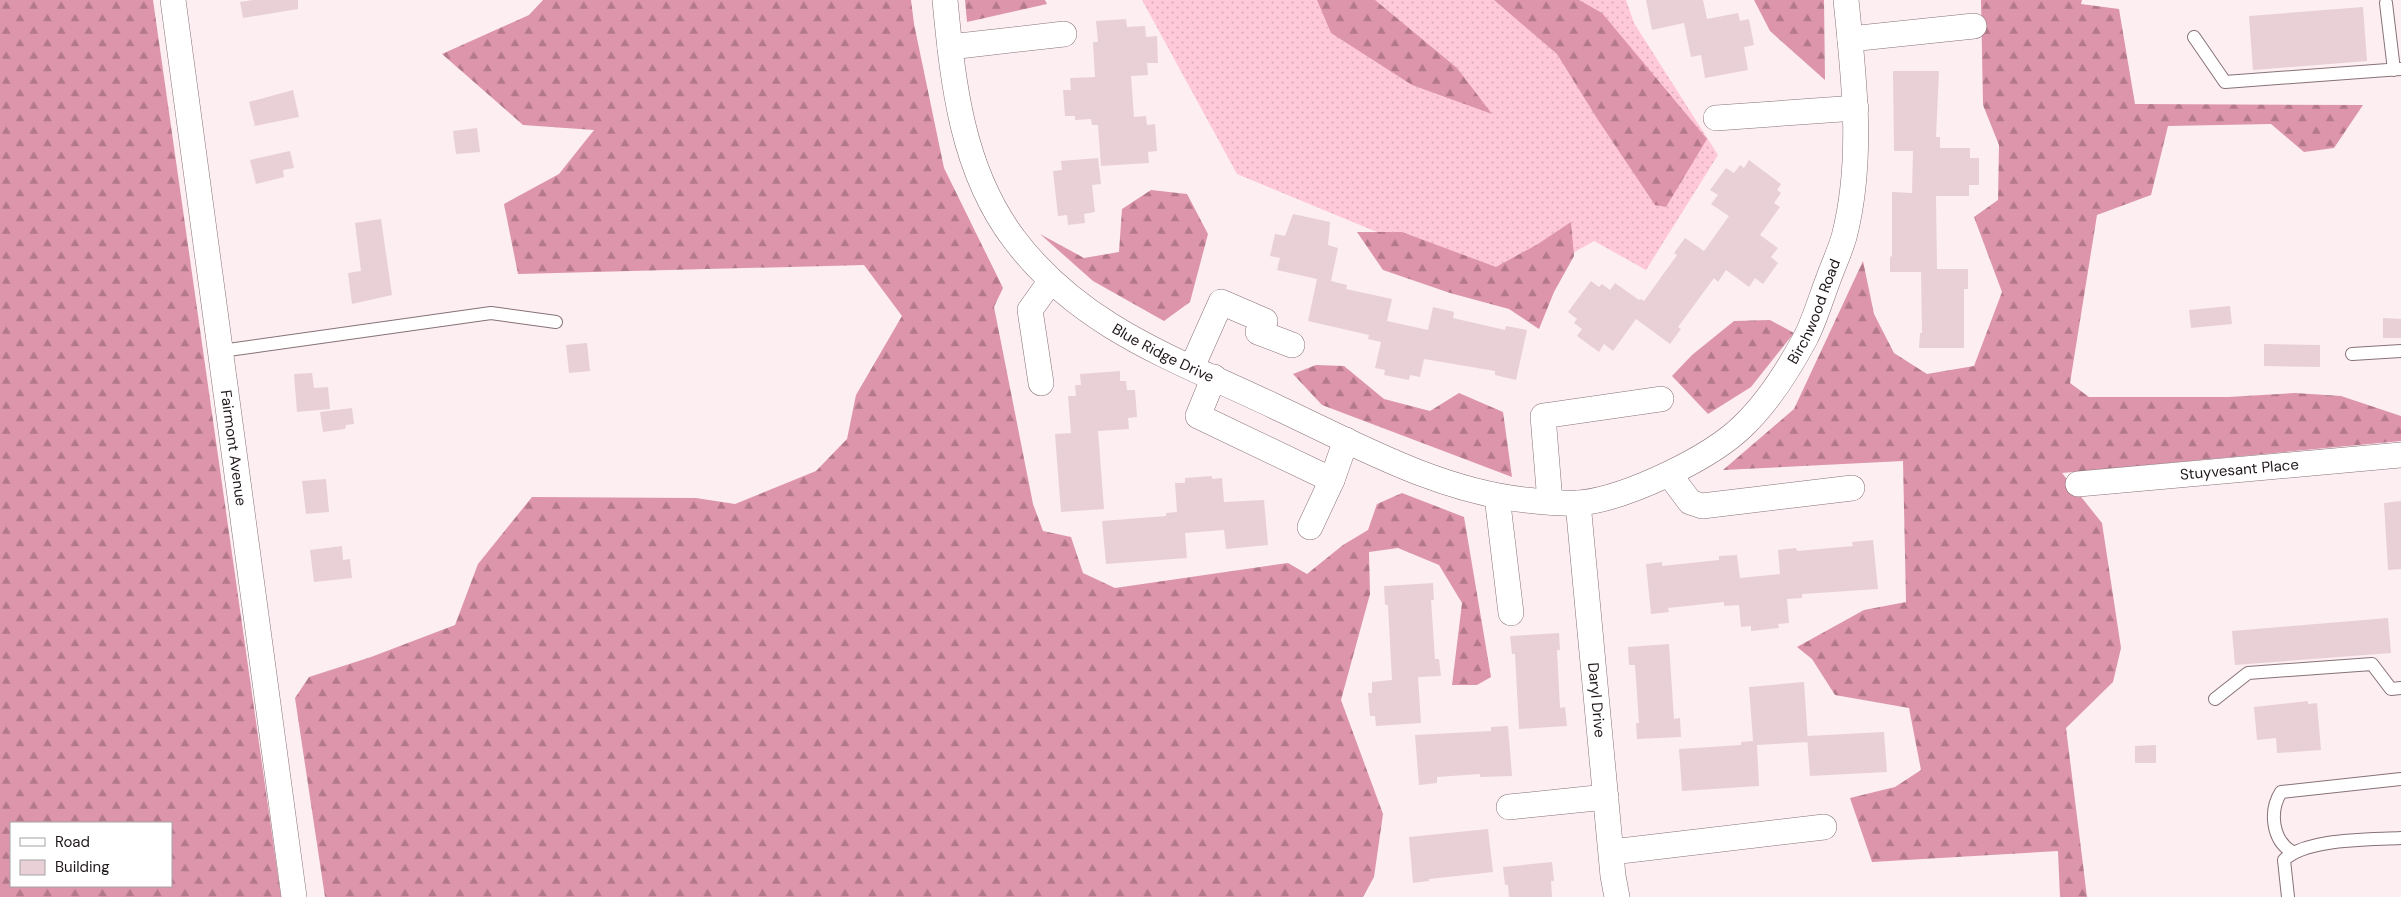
<svg xmlns="http://www.w3.org/2000/svg" width="2401" height="897" font-family="'DM Sans',sans-serif">
	<defs>
		<pattern id="grass-dots" width="8" height="8" patternUnits="userSpaceOnUse" patternTransform="scale(1.25)"><rect width="8" height="8" fill="#ffc9d9"/><path d="M2 2h.1M6 6h.1" fill="none" stroke="#daacba" stroke-width="1.8" stroke-linecap="round"/></pattern>
		<pattern id="forest-firs" width="22" height="20" patternUnits="userSpaceOnUse" patternTransform="scale(1.25)"><rect width="22" height="20" fill="#dd95ac"/><path d="M5 1l3.5 6h-7zM16 11l3.5 6h-7z" fill="#b3798b"/></pattern>
	</defs>
	<rect width="100%" height="100%" fill="#fdeef2"/>
	<path fill="url(#grass-dots)" d="M 1142,0 L 1626,0 L 1634,23 L 1718,155 L 1646,270 L 1594,241 L 1512,288 L 1237,174 Z"/>
	<path fill="url(#forest-firs)" fill-rule="evenodd" d="M 0,0 L 153,0 L 281,897 L 0,897 ZM 11,823 L 171,823 L 171,886 L 11,886 Z
		M 543,0 L 911,0 L 914,24 L 944,168 L 1003,288 L 994,307 L 1033,504 L 1043,531 L 1071,537 L 1083,573 L 1115,588 L 1288,563 L 1307,574 L 1343,545 L 1368,530 L 1377,504 L 1402,493 L 1464,517 L 1491,677 L 1477,685 L 1452,685 L 1462,603 L 1439,565 L 1398,548 L 1369,552 L 1370,594 L 1341,700 L 1383,814 L 1374,877 L 1363,897 L 325,897 L 295,698 L 309,677 L 371,657 L 455,625 L 478,564 L 532,497 L 696,498 L 735,504 L 816,471 L 847,439 L 856,395 L 902,316 L 864,265 L 518,274 L 504,204 L 559,174 L 594,130 L 523,125 L 442,54 L 529,15 Z
		M 965,0 L 1045,0 L 1047,4 L 967,22 Z
		M 1317,0 L 1375,0 L 1457,68 L 1492,114 L 1412,85 L 1331,33 Z
		M 1494,0 L 1579,0 L 1602,13 L 1707,139 L 1666,207 L 1655,205 L 1598,120 L 1557,54 Z
		M 1754,0 L 1824,0 L 1825,80 L 1770,31 Z
		M 1981,0 L 2082,0 L 2081,4 L 2119,9 L 2135,104 L 2363,105 L 2334,148 L 2304,152 L 2271,124 L 2168,126 L 2151,195 L 2097,215 L 2070,383 L 2089,397 L 2228,397 L 2295,393 L 2341,396 L 2401,416 L 2401,441 L 2062,473 L 2102,523 L 2121,648 L 2113,682 L 2066,728 L 2087,897 L 2060,897 L 2058,851 L 1872,862 L 1850,798 L 1895,787 L 1921,770 L 1909,708 L 1835,695 L 1812,659 L 1797,647 L 1864,610 L 1906,602 L 1903,461 L 1723,470 L 1794,409 L 1863,261 L 1874,314 L 1894,353 L 1927,374 L 1974,366 L 2002,292 L 1974,217 L 1998,200 L 1999,145 L 1983,105 Z
		M 1151,190 L 1187,194 L 1208,234 L 1190,302 L 1164,321 L 1093,281 L 1040,234 L 1084,258 L 1119,252 L 1122,209 Z
		M 1571,222 L 1574,256 L 1554,292 L 1539,329 L 1509,309 L 1450,293 L 1383,270 L 1357,232 L 1402,232 L 1496,267 L 1538,244 Z
		M 1770,320 L 1794,333 L 1751,387 L 1708,414 L 1672,376 L 1692,355 L 1734,321 Z
		M 1316,365 L 1344,366 L 1384,399 L 1430,411 L 1459,393 L 1503,412 L 1512,477 L 1322,405 L 1293,374 Z"/>
	<path fill="#e8d0d6" d="M 253,0 L 298,0 L 298,9 L 243,18 L 240,2 Z
		M 1646,0 L 1703,0 L 1707,19 L 1738,13 L 1740,21 L 1749,19 L 1754,45 L 1744,47 L 1748,70 L 1705,78 L 1701,55 L 1691,57 L 1684,23 L 1652,30 Z
		M 2363,7 L 2367,61 L 2253,70 L 2249,16 Z
		M 1126,19 L 1127,27 L 1145,26 L 1146,37 L 1157,36 L 1158,63 L 1147,63 L 1148,75 L 1131,76 L 1134,117 L 1146,116 L 1147,125 L 1155,124 L 1157,151 L 1148,152 L 1149,163 L 1101,166 L 1098,125 L 1092,125 L 1091,119 L 1075,120 L 1075,116 L 1065,116 L 1063,90 L 1071,90 L 1070,78 L 1095,77 L 1093,42 L 1098,42 L 1096,21 Z
		M 1893,71 L 1939,71 L 1936,137 L 1940,137 L 1940,148 L 1970,148 L 1970,158 L 1979,158 L 1979,185 L 1969,185 L 1969,196 L 1936,196 L 1937,269 L 1968,269 L 1968,289 L 1964,289 L 1964,348 L 1919,348 L 1920,333 L 1922,333 L 1921,272 L 1890,272 L 1890,257 L 1892,256 L 1892,192 L 1912,193 L 1913,151 L 1894,151 Z
		M 293,90 L 299,117 L 255,126 L 249,102 Z
		M 477,128 L 480,152 L 456,154 L 453,131 Z
		M 290,151 L 294,168 L 283,170 L 284,177 L 256,184 L 250,160 Z
		M 1098,158 L 1101,184 L 1092,185 L 1095,212 L 1084,214 L 1085,223 L 1068,225 L 1067,215 L 1058,216 L 1053,171 L 1062,170 L 1061,161 Z
		M 1749,160 L 1781,184 L 1777,190 L 1781,193 L 1774,203 L 1780,207 L 1760,235 L 1778,248 L 1771,257 L 1778,263 L 1763,284 L 1755,278 L 1749,287 L 1726,270 L 1718,282 L 1714,278 L 1678,327 L 1681,329 L 1670,344 L 1636,319 L 1613,351 L 1604,344 L 1599,352 L 1577,336 L 1582,329 L 1574,323 L 1577,319 L 1568,312 L 1591,281 L 1599,287 L 1602,284 L 1610,290 L 1615,283 L 1639,300 L 1641,299 L 1644,301 L 1677,255 L 1674,253 L 1685,238 L 1704,251 L 1729,216 L 1711,204 L 1718,195 L 1710,190 L 1726,168 L 1734,173 L 1740,165 L 1744,168 Z
		M 1293,214 L 1330,222 L 1328,245 L 1338,248 L 1331,281 L 1347,285 L 1346,289 L 1392,299 L 1387,321 L 1428,330 L 1433,307 L 1454,312 L 1453,318 L 1505,330 L 1506,326 L 1527,330 L 1516,380 L 1495,375 L 1495,371 L 1424,359 L 1420,377 L 1410,375 L 1409,380 L 1384,375 L 1385,370 L 1375,368 L 1381,342 L 1368,339 L 1369,335 L 1308,321 L 1317,279 L 1277,270 L 1280,258 L 1270,256 L 1275,234 L 1285,236 Z
		M 381,219 L 392,295 L 352,304 L 348,273 L 361,271 L 355,223 Z
		M 2230,306 L 2232,324 L 2191,328 L 2189,310 Z
		M 2383,318 L 2401,319 L 2401,338 L 2383,338 Z
		M 587,343 L 590,371 L 569,373 L 566,345 Z
		M 2264,344 L 2320,345 L 2320,367 L 2264,366 Z
		M 1120,371 L 1120,381 L 1126,381 L 1127,390 L 1135,390 L 1137,417 L 1128,418 L 1129,429 L 1098,431 L 1104,509 L 1061,512 L 1055,434 L 1071,433 L 1068,396 L 1076,396 L 1075,385 L 1081,385 L 1080,374 Z
		M 312,373 L 314,388 L 328,387 L 330,409 L 297,412 L 294,374 Z
		M 352,408 L 354,424 L 346,425 L 345,429 L 323,432 L 320,412 Z
		M 1212,476 L 1212,479 L 1222,478 L 1224,502 L 1264,500 L 1268,545 L 1226,549 L 1224,530 L 1185,533 L 1187,558 L 1106,564 L 1102,521 L 1166,516 L 1166,513 L 1177,512 L 1175,483 L 1185,483 L 1185,478 Z
		M 326,479 L 329,512 L 306,514 L 302,481 Z
		M 2401,501 L 2401,569 L 2388,570 L 2384,503 Z
		M 1873,540 L 1878,589 L 1802,594 L 1802,598 L 1787,599 L 1789,623 L 1778,624 L 1779,628 L 1751,631 L 1751,626 L 1741,627 L 1739,605 L 1724,606 L 1724,602 L 1668,608 L 1669,612 L 1651,614 L 1646,564 L 1662,562 L 1662,566 L 1719,560 L 1719,556 L 1737,555 L 1740,578 L 1780,574 L 1778,550 L 1796,548 L 1797,551 L 1853,546 L 1852,542 Z
		M 342,546 L 343,560 L 350,559 L 352,578 L 314,582 L 310,550 Z
		M 1433,583 L 1434,600 L 1431,600 L 1435,659 L 1439,659 L 1441,676 L 1418,677 L 1421,723 L 1376,726 L 1375,716 L 1370,716 L 1368,693 L 1372,693 L 1372,682 L 1392,680 L 1388,605 L 1385,605 L 1384,586 Z
		M 2388,618 L 2391,653 L 2235,665 L 2232,631 Z
		M 1559,633 L 1560,650 L 1557,650 L 1560,708 L 1565,707 L 1567,726 L 1519,729 L 1515,654 L 1512,654 L 1510,636 Z
		M 1669,644 L 1674,719 L 1680,718 L 1681,737 L 1637,739 L 1636,723 L 1639,723 L 1635,665 L 1629,665 L 1628,647 Z
		M 1804,682 L 1808,742 L 1757,745 L 1759,786 L 1682,791 L 1679,749 L 1741,745 L 1741,742 L 1753,741 L 1749,687 Z
		M 2308,701 L 2308,704 L 2317,703 L 2321,750 L 2277,753 L 2276,738 L 2257,740 L 2254,707 Z
		M 1508,726 L 1512,776 L 1480,777 L 1480,774 L 1437,777 L 1437,783 L 1419,785 L 1415,735 L 1491,731 L 1491,727 Z
		M 1884,732 L 1887,772 L 1810,776 L 1807,736 Z
		M 2156,745 L 2156,763 L 2135,763 L 2135,746 Z
		M 1488,829 L 1493,872 L 1429,879 L 1429,881 L 1413,883 L 1409,837 Z
		M 1552,862 L 1554,881 L 1551,881 L 1552,897 L 1509,897 L 1508,885 L 1505,885 L 1503,867 Z"/>
	<g fill="none" stroke-linecap="round" stroke-linejoin="round">
		<g stroke="#877177" stroke-width="14">
			<path id="service" d="M 2386,3 L 2394,70
				M 2194,37 L 2225,82 L 2401,69
				M 221,351 L 491,313 L 556,322
				M 2352,354 L 2401,351
				M 2215,699 L 2248,673 L 2372,664 L 2391,689 L 2401,688
				M 2292,852 C 2272,840 2269,811 2281,792 L 2401,779
				M 2288,897 L 2284,860 C 2306,838 2370,840 2401,838"/>
		</g>
		<g stroke="#877177" stroke-width="26">
			<g id="minor">
				<path id="s1" d="M 173,0 L 294,897"/>
				<path id="s2" d="M 945,0 C 953,84 962,170 1014,239 C 1082,329 1178,360 1276,407 C 1355,444 1438,491 1526,500 C 1544,502 1563,504 1580,503 C 1627,498 1711,458 1744,425 C 1769,401 1790,367 1806,337 C 1815,319 1821,298 1828,280 C 1833,266 1840,251 1844,237 C 1864,160 1854,78 1846,0"/>
				<path d="M 1850,39 L 1974,26"/>
				<path d="M 950,47 L 1064,34"/>
				<path d="M 1716,118 L 1856,108"/>
				<path d="M 1192,367 L 1221,302 L 1265,321 L 1258,332 L 1292,345"/>
				<path d="M 1214,377 L 1198,416 L 1332,480"/>
				<path d="M 1041,383 L 1030,310 L 1050,282"/>
				<path d="M 1669,474 L 1690,502 L 1702,506 L 1852,488"/>
				<path id="s3" d="M 2078,484 L 2401,455"/>
				<path d="M 1497,496 L 1511,613"/>
				<path d="M 1550,502 L 1543,416 L 1661,399"/>
				<path id="s4" d="M 1578,503 L 1613,876 L 1617,897"/>
				<path d="M 1310,527 L 1332,480 L 1346,440"/>
				<path d="M 1509,807 L 1606,797"/>
				<path d="M 1612,852 L 1824,827"/>
			</g>
		</g>
		<use href="#service" stroke="#fff" stroke-width="12"/>
		<use href="#minor" stroke="#fff" stroke-width="25"/>
	</g>
	<g text-anchor="middle" stroke-width="4" stroke-linejoin="round" paint-order="stroke">
		<g font-size="15" fill="#20181a" stroke="#fff">
			<text dy="5" stroke="none"><textPath href="#s2" startOffset="1208">Birchwood Road</textPath></text>
			<text dy="5" stroke="none"><textPath href="#s2" startOffset="442">Blue Ridge Drive</textPath></text>
			<text dy="5" stroke="none"><textPath href="#s1" startOffset="452">Fairmont Avenue</textPath></text>
			<text dy="5" stroke="none"><textPath href="#s3" startOffset="162">Stuyvesant Place</textPath></text>
			<text dy="5" stroke="none"><textPath href="#s4" startOffset="198">Daryl Drive</textPath></text>
		</g>
	</g>
	<rect x="10" y="822" width="162" height="65" fill="#ffffff" stroke="#a6a3a3"/>
	<rect x="20" y="838" width="25" height="8" fill="#ffffff" stroke="#a6a3a3"/>
	<text x="55" y="847" font-size="15" fill="#20181a">Road</text>
	<rect x="20" y="860" width="25" height="15" fill="#e8d0d6" stroke="#a6a3a3"/>
	<text x="55" y="872" font-size="15" fill="#20181a">Building</text>
</svg>
